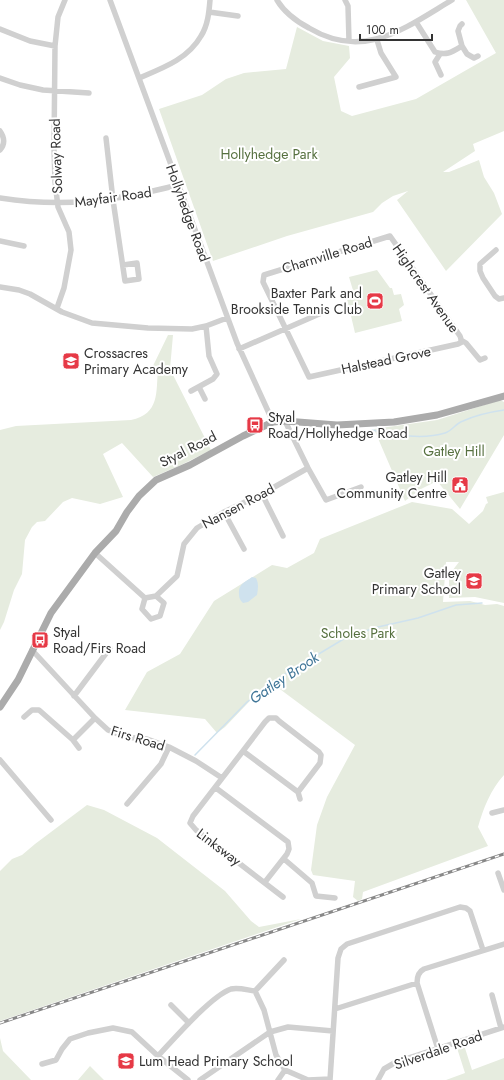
<svg xmlns="http://www.w3.org/2000/svg" width="504" height="1080" font-family="Jost,sans-serif">
	<rect width="100%" height="100%" fill="#fff"/>
	<path fill="#e6ecdf" d="M 466,0 L 504,0 L 504,131 L 473,144 L 475,151 L 443,172 L 449,172 L 479,160 L 484,177 L 494,193 L 502,214 L 446,271 L 397,200 L 408,191 L 393,196 L 382,203 L 373,212 L 287,236 L 213,261 L 159,109 L 202,95 L 226,79 L 244,73 L 286,69 L 297,27 L 323,41 L 349,46 L 350,58 L 334,77 L 341,111 L 352,116 L 416,99 L 496,53 Z
		M 377,270 L 390,288 L 392,288 L 394,295 L 401,294 L 404,305 L 399,309 L 402,321 L 355,333 L 347,299 L 355,297 L 349,277 Z
		M 168,335 L 173,335 L 170,369 L 211,450 L 181,465 L 153,477 L 122,443 L 103,454 L 123,497 L 100,504 L 72,498 L 63,502 L 45,521 L 37,522 L 32,527 L 25,540 L 22,574 L 14,590 L 4,622 L 0,630 L 0,430 L 16,426 L 131,420 C 160,414 156,392 158,368 L 152,368 Z
		M 500,400 L 504,402 L 504,435 L 460,509 L 437,481 L 421,489 L 405,501 L 374,429 L 437,420 Z
		M 504,492 L 504,603 L 475,597 L 449,598 L 449,575 L 459,562 L 446,562 L 443,602 L 470,601 L 485,605 L 497,604 L 504,606 L 504,775 C 491,789 483,809 478,827 L 488,846 L 363,892 L 362,899 L 358,901 L 353,897 L 355,881 L 313,875 L 311,870 L 317,825 L 327,797 L 355,745 L 269,681 L 225,727 L 217,733 L 205,719 L 125,710 L 147,672 L 180,654 L 214,601 L 272,565 L 287,568 L 314,553 L 320,539 L 412,502 L 452,509 L 469,524 L 483,511 L 486,504 L 488,503 L 486,497 Z
		M 87,805 L 104,810 L 157,838 L 225,891 L 251,921 L 259,927 L 301,919 L 0,1021 L 0,871 L 12,859 L 22,855 L 35,844 Z
		M 0,1038 L 3,1051 L 31,1080 L 0,1080 Z
		M 464,1045 L 472,1070 L 504,1058 L 504,1080 L 446,1080 L 465,1073 L 457,1048 Z
		M 90,1066 L 104,1080 L 78,1080 Z"/>
	<path fill="#cfe2ee" d="M 252,577 L 256,578 C 259,584 258,589 257,595 L 248,602 L 243,603 C 240,600 239,598 239,594 C 238,584 245,582 252,577 Z"/>
	<g fill="none" stroke-linecap="round" stroke-linejoin="round">
		<path stroke="#cfe2ee" stroke-width="1.5" d="M 372,430 C 396,435 422,440 445,433 C 452,431 456,423 463,421 C 476,415 490,412 504,410
			M 195,755 L 247,702 L 277,679 L 347,637 L 378,627 L 418,618 L 456,605 L 482,603"/>
		<path stroke="#d0d0d0" stroke-width="5.5" d="M 110,0 L 237,343 L 273,422
			M 277,0 C 284,12 296,21 309,28 C 364,61 405,28 452,0
			M 345,0 L 348,6 L 349,41
			M 209,12 L 238,16
			M 416,22 L 435,52 C 447,56 452,52 462,46 L 458,31 L 460,26 L 462,24
			M 0,29 L 30,41 L 55,46
			M 462,46 L 467,54 L 474,58 L 478,56
			M 440,54 L 435,62 L 441,75
			M 0,78 L 20,85 L 43,90 L 89,93
			M 139,78 C 163,68 188,59 201,36 C 208,25 209,12 210,0
			M 359,87 L 396,77 L 381,53 L 377,40
			M 0,131 C 5,138 5,144 0,150
			M 106,138 L 113,200 L 125,281 L 139,279 L 137,263 L 123,265
			M 0,198 C 64,208 115,201 178,185
			M 390,236 L 460,336 L 462,342 L 458,344 L 309,377 L 263,282 L 264,275 Z
			M 0,241 L 24,246
			M 496,250 L 480,264 L 480,271 L 483,278 L 495,296 L 499,299 L 504,298
			M 0,287 L 19,290 L 30,294 L 62,312 L 92,323 L 148,328 L 192,329 L 206,326 L 227,318
			M 57,308 L 64,288 L 71,250 L 69,232 L 58,207 L 55,182 L 54,148 L 55,46 L 58,17 L 65,0
			M 461,340 L 466,343 L 480,360 L 485,358
			M 239,349 L 326,311
			M 199,387 L 205,399
			M 191,391 L 213,379 L 217,374 L 209,356 L 206,326
			M 285,421 L 308,468 L 326,500 L 361,487
			M 262,494 L 283,536
			M 224,512 L 244,549
			M 95,553 L 145,598
			M 156,596 L 177,576 L 184,544 L 197,528 L 224,512 L 262,494 L 308,468
			M 156,596 L 164,603 L 160,616 L 151,619 L 142,609 L 145,598 Z
			M 32,650 L 95,718 L 108,730 L 125,737 L 147,739 L 169,747 L 196,761 L 222,778
			M 74,696 L 110,648
			M 24,717 L 32,710 L 39,710 L 73,740 L 95,718
			M 269,718 L 276,718 L 279,721 L 319,752 L 321,755 L 320,763 L 298,792 L 243,751 L 265,722 Z
			M 73,740 L 79,748
			M 243,751 L 193,816 L 190,823 L 196,830 L 283,897
			M 0,760 L 51,820
			M 216,788 L 288,842 L 289,849 L 287,854 L 265,882
			M 298,792 L 300,799
			M 127,804 L 161,764 L 169,747
			M 492,813 L 504,810
			M 284,859 L 312,883 L 316,896 L 335,898
			M 498,873 L 504,890
			M 255,991 L 284,960
			M 492,995 L 501,1028
			M 171,1005 L 189,1023
			M 335,1009 L 417,983
			M 438,1049 L 417,983 C 417,977 418,972 424,969 L 504,944
			M 158,1056 C 173,1040 211,996 231,989 C 238,987 247,990 255,991 L 264,1010 L 276,1055 L 285,1070 L 308,1080 L 330,1079
			M 42,1064 L 56,1060 L 62,1049 L 70,1039 L 88,1033 L 113,1028 L 132,1032 L 158,1056 L 188,1080
			M 200,1080 L 270,1032 L 288,1027 L 333,1031
			M 278,1080 L 285,1070
			M 330,1080 L 338,958 L 341,949 L 347,944 L 460,907 L 466,908 L 470,911 L 483,950
			M 378,1080 L 384,1069 L 396,1062 L 504,1027"/>
		<path stroke="#ababab" stroke-width="7" d="M 0,707 L 18,680 L 51,613 L 95,553 L 116,531 L 127,512 L 139,496 L 156,480 L 190,465 L 243,436 L 273,422 L 285,421 L 337,425 L 394,422 L 437,415 L 504,396"/>
		<g stroke="#888" stroke-width="3">
			<path id="rail" d="M 0,1023 L 504,854"/>
		</g>
		<use href="#rail" stroke="#fff" stroke-width="1.5" stroke-dasharray="4.5" stroke-linecap="butt"/>
	</g>
	<defs>
		<g id="stadium-square" transform="scale(0.9)"><rect x="-9" y="-9" width="18" height="18" rx="4" fill="#e63946" stroke="#fff"/><path d="M0-5a6.5 5 0 1 0 0 10a6.5 5 0 1 0 0-10ZM-3.5-1.8h7v3.6h-7Z" fill="#fff"/></g>
		<g id="school-square" transform="scale(0.9)"><rect x="-9" y="-9" width="18" height="18" rx="4" fill="#e63946" stroke="#fff"/><path d="M0-5L7-2L0 1L-7-2ZM-4 1L0 2.5L4 1V4Q0 6-4 4Z" fill="#fff"/></g>
		<g id="bus-square" transform="scale(0.9)"><rect x="-9" y="-9" width="18" height="18" rx="4" fill="#e63946" stroke="#fff"/><path d="M-5-6H5V4H4V6H2V4H-2V6H-4V4H-5ZM-3.5-4V0h7V-4ZM-3.5 1.2v1.5H-2V1.2ZM2 1.2v1.5H3.5V1.2Z" fill="#fff"/></g>
		<g id="civic-square" transform="scale(0.9)"><rect x="-9" y="-9" width="18" height="18" rx="4" fill="#e63946" stroke="#fff"/><path d="M-.6-6.5H3V-4.5H.6V-3L4-1V1h2V6H-6V1h2V-1L-.6-3ZM-1.2 2.5V6h2.4V2.5Z" fill="#fff"/></g>
	</defs>
	<g fill-rule="evenodd">
		<use href="#stadium-square" x="375" y="301"/>
		<use href="#school-square" x="71" y="361"/>
		<use href="#bus-square" x="255" y="425"/>
		<use href="#civic-square" x="460" y="485"/>
		<use href="#school-square" x="474" y="581"/>
		<use href="#bus-square" x="40" y="640"/>
		<use href="#school-square" x="126" y="1061"/>
	</g>
	<g text-anchor="middle" stroke-width="4" stroke-linejoin="round" paint-order="stroke">
		<g font-size="14" fill="#56703f" stroke="#fff">
			<text x="269" y="159">Hollyhedge Park</text>
			<text x="454" y="456">Gatley Hill</text>
			<text x="358" y="638">Scholes Park</text>
		</g>
		<g font-size="14" fill="#333" stroke="#fff">
			<text transform="translate(56 156) rotate(-92)" y="5">Solway Road</text>
			<text transform="translate(113 197) rotate(-8)" y="5">Mayfair Road</text>
			<text transform="translate(188 213) rotate(70)" y="5">Hollyhedge Road</text>
			<text transform="translate(327 255) rotate(-17)" y="5">Charnville Road</text>
			<text transform="translate(426 288) rotate(55)" y="5">Highcrest Avenue</text>
			<text transform="translate(386 360) rotate(-12)" y="5">Halstead Grove</text>
			<text transform="translate(188 449) rotate(-27)" y="5">Styal Road</text>
			<text transform="translate(238 506) rotate(-28)" y="5">Nansen Road</text>
			<text transform="translate(138 738) rotate(17)" y="5">Firs Road</text>
			<text transform="translate(219 847) rotate(37)" y="5">Linksway</text>
			<text transform="translate(438 1050) rotate(-19)" y="5">Silverdale Road</text>
		</g>
		<g font-size="14" fill="#333" stroke="#fff" text-anchor="start">
			<text x="362" y="298" text-anchor="end">Baxter Park and<tspan x="362" dy="16">Brookside Tennis Club</tspan></text>
			<text x="84" y="358">Crossacres<tspan x="84" dy="16">Primary Academy</tspan></text>
			<text x="268" y="422">Styal<tspan x="268" dy="16">Road/Hollyhedge Road</tspan></text>
			<text x="447" y="482" text-anchor="end">Gatley Hill<tspan x="447" dy="16">Community Centre</tspan></text>
			<text x="461" y="578" text-anchor="end">Gatley<tspan x="461" dy="16">Primary School</tspan></text>
			<text x="53" y="637">Styal<tspan x="53" dy="16">Road/Firs Road</tspan></text>
			<text x="139" y="1066">Lum Head Primary School</text>
		</g>
		<g font-size="15" font-style="italic" fill="#3f7597" stroke="#fff">
			<text transform="translate(284 678) rotate(-34)" y="5">Gatley Brook</text>
		</g>
	</g>
	<path d="M360 34v6h72v-6" fill="none" stroke="#333333" stroke-width="2"/>
	<text x="366" y="34" font-size="12" fill="#333333" stroke="#ffffff" stroke-width="3" paint-order="stroke">100 m</text>
</svg>
